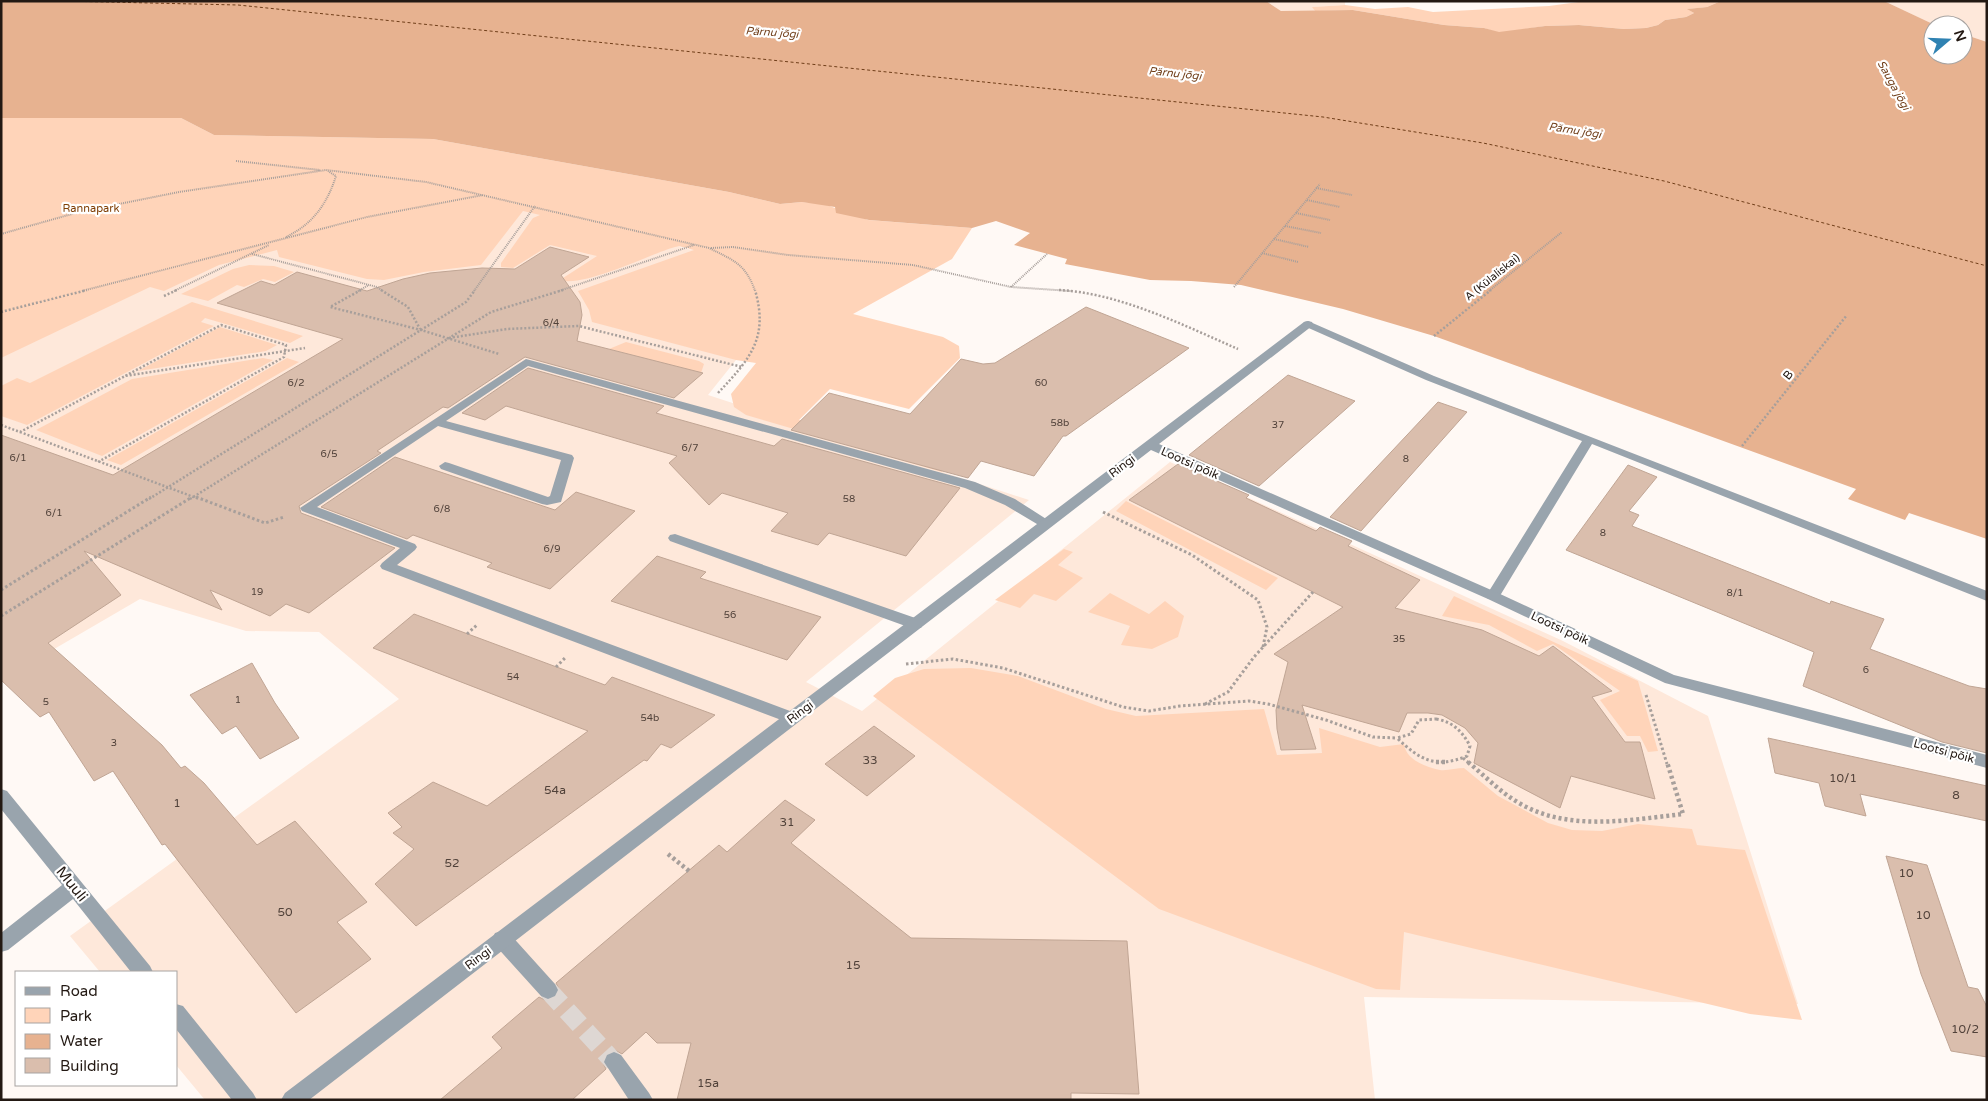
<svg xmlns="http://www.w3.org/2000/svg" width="1988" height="1101" font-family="'Varela Round',sans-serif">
	<rect width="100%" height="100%" fill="#fff9f5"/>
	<path fill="#fee8da" d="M 1266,1 L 1345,1 L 1345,5 L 1313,7 L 1315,11 L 1281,11 Z
		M 1884,1 L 1987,1 L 1987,42 L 1963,34 L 1963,25 L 1935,25 Z
		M 495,204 L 705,253 L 749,323 L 736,360 L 708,395 L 1029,500 L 806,682 L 862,711 L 1170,462 L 1563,641 L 1708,716 L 1798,1004 L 1364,997 L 1375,1100 L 205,1100 L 176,1065 L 176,972 L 100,972 L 70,936 L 399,699 L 319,632 L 246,631 L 140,599 L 1,680 L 1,332 L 144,284 L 426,210 Z"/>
	<path fill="#ffd4b9" d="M 1586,1 L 1721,1 L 1707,7 L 1688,9 L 1694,13 L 1686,17 L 1665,20 L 1658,25 L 1646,28 L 1624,29 L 1579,25 L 1545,26 L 1499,33 L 1484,28 L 1444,25 L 1353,10 L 1315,11 L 1312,7 L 1345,5 L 1375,9 L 1408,7 L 1433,12 L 1549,6 Z
		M 1,118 L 181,118 L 214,135 L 433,139 L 729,192 L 780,204 L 802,202 L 824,204 L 868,220 L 972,228 L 952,259 L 853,314 L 943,337 L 959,346 L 960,358 L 909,409 L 830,389 L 799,420 L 946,464 L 942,472 L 746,415 L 734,407 L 731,394 L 756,363 L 736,360 L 592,322 L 589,310 L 578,291 L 694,250 C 689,249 680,245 675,247 C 650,254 583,288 560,280 L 597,256 L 550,245 L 513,268 L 501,267 L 501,263 L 533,218 L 540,215 L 523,211 L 481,265 L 424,272 L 384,280 L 367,279 L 279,257 L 277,250 L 219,265 L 164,291 L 150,287 L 1,358 Z
		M 249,265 L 274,266 L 294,272 L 275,282 L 263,279 L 244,287 L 237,285 L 208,301 L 181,294 L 233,269 Z
		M 192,302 L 303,336 L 290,343 L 205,318 L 201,322 L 214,326 L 27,425 L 1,416 L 1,386 L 17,378 L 30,383 Z
		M 220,327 L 277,345 L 266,351 L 138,371 Z
		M 626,342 L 699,361 L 704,364 L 701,373 L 609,349 Z
		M 263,358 L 273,360 L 102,456 L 36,430 L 132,379 Z
		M 287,358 L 299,362 L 121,465 L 107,460 Z
		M 1126,501 L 1278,578 L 1266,590 L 1116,511 Z
		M 1064,549 L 1073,552 L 1058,565 L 1083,578 L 1056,601 L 1034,594 L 1020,608 L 995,600 Z
		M 1110,593 L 1149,614 L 1165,601 L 1184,616 L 1178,637 L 1152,649 L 1121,645 L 1130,626 L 1088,612 Z
		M 1454,596 L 1638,681 L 1658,751 L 1648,752 L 1640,736 L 1627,736 L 1600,700 L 1620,691 L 1553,644 L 1537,651 L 1489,625 L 1442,616 Z
		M 971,668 L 1018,676 L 1106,709 L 1136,716 L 1264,709 L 1277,755 L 1322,753 L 1319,728 L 1380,747 L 1404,744 C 1406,760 1426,767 1440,770 C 1447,771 1457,768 1464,768 L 1498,796 L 1548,823 L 1572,830 L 1602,831 L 1638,824 L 1692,829 L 1697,845 L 1745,850 L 1802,1020 L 1750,1014 L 1404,932 L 1400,990 L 1376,989 L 1159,909 L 873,696 L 895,678 L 924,669 Z"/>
	<path fill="#e7b290" d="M 1,1 L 1266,1 L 1281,11 L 1353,10 L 1444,25 L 1484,28 L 1499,32 L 1545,26 L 1579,25 L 1624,29 L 1646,28 L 1658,25 L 1665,20 L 1686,17 L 1694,13 L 1687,9 L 1707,7 L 1721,1 L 1884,1 L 1935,25 L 1933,25 L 1933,55 L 1963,55 L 1963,34 L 1987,42 L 1987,539 L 1909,513 L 1905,520 L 1848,499 L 1856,489 L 1434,336 L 1343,309 L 1241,285 L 1191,281 L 1150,280 L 1065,264 L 1067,259 L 1014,245 L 1030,233 L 996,221 L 972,228 L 869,220 L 836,213 L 835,207 L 802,202 L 780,204 L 729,192 L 433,139 L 214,135 L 181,118 L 1,118 Z"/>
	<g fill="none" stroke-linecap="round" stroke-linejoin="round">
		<path stroke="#703e19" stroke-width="1" stroke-dasharray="3 2.5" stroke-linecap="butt" d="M 62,1 L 238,5 L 1323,117 L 1483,143 L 1664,181 L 1987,266"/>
	</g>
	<path fill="#dabead" stroke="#c0a594" d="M 550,247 L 589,257 L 561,275 L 580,302 L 582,315 L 577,341 L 703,373 L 674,398 L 525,357 L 448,408 L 443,407 L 377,451 L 381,453 L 299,506 L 301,513 L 395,548 L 309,613 L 286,604 L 270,616 L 210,590 L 222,610 L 84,551 L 121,595 L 48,643 L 162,745 L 181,768 L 185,766 L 204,783 L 257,845 L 295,821 L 367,902 L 337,922 L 371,959 L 296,1013 L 165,844 L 162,845 L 113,771 L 94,781 L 49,712 L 40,717 L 1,680 L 1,435 L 113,475 L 343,339 L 217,303 L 261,281 L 274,285 L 297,272 L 367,291 L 403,279 L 430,273 L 482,268 L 515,269 Z
		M 1086,307 L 1189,348 L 1066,436 L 1063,436 L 1034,476 L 981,461 L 968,478 L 791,430 L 829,393 L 910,414 L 961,359 L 983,364 L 995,363 Z
		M 528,368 L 664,406 L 656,413 L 774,446 L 782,439 L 960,488 L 906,556 L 829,533 L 818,545 L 771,531 L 788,513 L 722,493 L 709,505 L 669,463 L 677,456 L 506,406 L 485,420 L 462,413 Z
		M 1288,375 L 1355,401 L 1259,486 L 1189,455 Z
		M 1438,402 L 1467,412 L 1361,531 L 1330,517 Z
		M 395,457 L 555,510 L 576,492 L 635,511 L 550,589 L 487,567 L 492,563 L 413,535 L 407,539 L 321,507 Z
		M 1178,464 L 1249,495 L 1246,498 L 1316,531 L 1320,527 L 1352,541 L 1348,546 L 1420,580 L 1395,608 L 1482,630 L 1539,656 L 1553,646 L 1612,691 L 1592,697 L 1625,742 L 1640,742 L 1655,799 L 1571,776 L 1560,808 L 1474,763 L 1478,743 L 1465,728 L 1442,715 L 1428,713 L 1407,713 L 1399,732 L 1302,705 L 1316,749 L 1281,750 L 1277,729 L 1276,710 L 1288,662 L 1274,654 L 1343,607 L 1129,500 Z
		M 1628,465 L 1657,477 L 1629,511 L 1639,515 L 1632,526 L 1830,604 L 1831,601 L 1884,619 L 1870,649 L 1969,686 L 1987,689 L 1987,753 L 1942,742 L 1803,686 L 1814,652 L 1566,550 Z
		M 657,556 L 706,572 L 700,578 L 821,617 L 787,660 L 611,601 Z
		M 414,614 L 605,685 L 612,677 L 715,715 L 671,748 L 661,744 L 647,761 L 644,760 L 416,926 L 375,884 L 414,849 L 393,833 L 402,827 L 388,813 L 433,782 L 487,806 L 588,731 L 373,648 Z
		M 252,663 L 275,703 L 299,738 L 260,759 L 236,726 L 222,734 L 190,695 Z
		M 874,726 L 915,756 L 867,796 L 825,764 Z
		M 1768,738 L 1987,786 L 1987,821 L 1860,794 L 1866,816 L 1825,806 L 1819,783 L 1775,773 Z
		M 785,800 L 815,820 L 791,843 L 911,938 L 1127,941 L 1139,1094 L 1071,1093 L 1071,1100 L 677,1100 L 691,1043 L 657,1043 L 646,1032 L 622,1054 L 615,1050 L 606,1053 L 602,1061 L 606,1069 L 572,1100 L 440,1100 L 502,1048 L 492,1037 L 539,997 L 547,1001 L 556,998 L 560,991 L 556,983 L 719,845 L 727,852 Z
		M 1886,856 L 1927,865 L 1968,987 L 1978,989 L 1987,1007 L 1987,1057 L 1951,1051 L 1921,974 Z"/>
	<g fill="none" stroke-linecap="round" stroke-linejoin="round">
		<path stroke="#ded7d3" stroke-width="19" stroke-dasharray="19 9" stroke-linecap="butt" d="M 548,990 L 614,1062"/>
		<path stroke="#a79f9b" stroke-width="2" stroke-dasharray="1 1" stroke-linecap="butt" d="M 236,161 L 320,170
			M 1316,188 L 1352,195
			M 1307,200 L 1340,207
			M 1296,213 L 1330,220
			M 1285,226 L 1321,233
			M 1,234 L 79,212 L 179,192 L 326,170 L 426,182 L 709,248 C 733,260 746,264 755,291
			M 286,237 C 313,224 327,204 336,176 L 328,171
			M 1274,239 L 1309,247
			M 711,248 L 733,247 L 788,255 L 913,265 L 1011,287 L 1071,291
			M 1262,253 L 1298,262
			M 252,254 L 377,287 L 383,291
			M 1011,287 L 1047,254
			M 1234,287 L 1320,184
			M 82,291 L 367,217 L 483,195
			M 174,291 L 269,245
			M 358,291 L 369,285
			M 474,291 L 535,206
			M 559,291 L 694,245
			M 1489,291 L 1562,232"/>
		<path stroke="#a79f9b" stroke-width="2.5" stroke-dasharray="2 2" stroke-linecap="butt" d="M 361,290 L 330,307 L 421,330 L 499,354
			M 381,290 L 408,307 L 420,329
			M 1059,290 C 1119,293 1183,325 1238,349
			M 164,296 L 177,290
			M 1,312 L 87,290
			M 1434,336 L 1491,290
			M 449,338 L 507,329 L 579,326 L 742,367
			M 718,393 C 750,359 769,338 755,290
			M 1,425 L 20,432 L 125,376 L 305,348
			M 20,432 L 199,499
			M 1742,446 L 1847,315
			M 98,462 L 284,357 L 286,345 L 221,325 L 125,376
			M 149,499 L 466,302 L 475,290
			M 190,499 L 491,312 L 563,290"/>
		<path stroke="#a79f9b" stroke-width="3" stroke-dasharray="2.5 2.5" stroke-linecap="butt" d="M 196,497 L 265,523 L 284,517
			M 1103,512 L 1192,555 L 1258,600 L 1267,627 L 1263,647
			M 1,590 L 151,497
			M 1,616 L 192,497
			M 467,634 L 478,624
			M 906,664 L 953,659 L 1003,668 L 1123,707 L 1149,711 L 1180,706 L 1249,701 L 1268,704 L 1326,720 L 1373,737 L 1397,738
			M 556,667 L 565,658
			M 1646,695 L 1667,764
			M 1205,704 L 1228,692 L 1254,657 L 1313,592
			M 1436,719 C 1453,722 1462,731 1470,746 L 1467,756 C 1436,769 1420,760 1397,738 L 1411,734 L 1419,720 Z
			M 1463,758 L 1470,764"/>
		<path stroke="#a79f9b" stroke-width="4.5" stroke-dasharray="3 3" stroke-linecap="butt" d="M 1436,762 L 1448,762
			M 1468,762 C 1485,776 1500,792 1519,803 C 1568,832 1629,820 1683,814 L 1667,762
			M 668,854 L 689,871"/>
		<path fill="#99a4ad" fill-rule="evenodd" d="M 1308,321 L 1434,376 L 1987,591 L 1987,601 L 1592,444 L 1498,599 L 1488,599 L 1486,596 L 1582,441 L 1426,380 L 1304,326 L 1303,324 L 1304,322 Z
			M 526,359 L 975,482 L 1015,499 L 1054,524 L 1047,528 L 1042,527 L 1005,505 L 965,488 L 528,366 L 446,421 L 572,455 L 574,458 L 561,502 L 547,505 L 542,504 L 441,469 L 439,466 L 445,462 L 449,463 L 548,497 L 550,496 L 561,460 L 438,426 L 317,507 L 415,544 L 417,547 L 415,550 L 397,565 L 798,714 L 800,718 L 798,722 L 792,724 L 382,569 L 380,566 L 382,563 L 400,548 L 302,511 L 300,508 Z
			M 675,534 L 921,620 L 923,624 L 921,628 L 911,628 L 670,541 L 668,538 L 670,535 Z
			M 502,931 L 509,933 L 555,984 L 558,990 L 555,996 L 548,999 L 541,996 L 495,945 L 492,939 L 495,933 Z
			M 614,1052 L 621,1055 L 649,1093 L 653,1100 L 629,1100 L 604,1062 L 607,1055 Z"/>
		<path fill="#99a4ad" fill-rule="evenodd" d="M 1308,321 L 1312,322 L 1313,324 L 1312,326 L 1159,444 L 1498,593 L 1674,675 L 1987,755 L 1987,768 L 1665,683 L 1488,599 L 1151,450 L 309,1100 L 281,1100 L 285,1093 L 1304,322 Z
			M 1,789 L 7,791 L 150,966 L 153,972 L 131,972 L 73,899 L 8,950 L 1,952 L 1,933 L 62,885 L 1,809 Z
			M 176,1004 L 183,1006 L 253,1093 L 257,1100 L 232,1100 L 176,1029 Z"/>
	</g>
	<g text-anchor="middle" stroke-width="4.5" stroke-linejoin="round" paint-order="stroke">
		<g font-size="10" fill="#51423a">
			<text x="551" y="326">6/4</text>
			<text x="296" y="386">6/2</text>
			<text x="1041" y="386">60</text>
			<text x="1060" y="426">58b</text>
			<text x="1278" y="428">37</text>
			<text x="690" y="451">6/7</text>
			<text x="329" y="457">6/5</text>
			<text x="18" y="461">6/1</text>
			<text x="1406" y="462">8</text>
			<text x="849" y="502">58</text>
			<text x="442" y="512">6/8</text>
			<text x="54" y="516">6/1</text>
			<text x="1603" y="536">8</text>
			<text x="552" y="552">6/9</text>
			<text x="257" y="595">19</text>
			<text x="1735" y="596">8/1</text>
			<text x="730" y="618">56</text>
			<text x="1399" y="642">35</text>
			<text x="1866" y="673">6</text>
			<text x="513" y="680">54</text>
			<text x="238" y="703">1</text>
			<text x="46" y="705">5</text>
			<text x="650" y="721">54b</text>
			<text x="114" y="746">3</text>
		</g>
		<g font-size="11" font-style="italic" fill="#703e19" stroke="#fff">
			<text transform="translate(772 32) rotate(4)" y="4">Pärnu jõgi</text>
			<text transform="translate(1175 73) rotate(6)" y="4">Pärnu jõgi</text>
			<text transform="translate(1894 85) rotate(61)" y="4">Sauga jõgi</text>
			<text transform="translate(1575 130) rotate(9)" y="4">Pärnu jõgi</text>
		</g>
		<g font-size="11" fill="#804007" stroke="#fff">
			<text x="91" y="212">Rannapark</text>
		</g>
		<g font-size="11" fill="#231913" stroke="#fff">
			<text transform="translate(1492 277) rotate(-39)" y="4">A (Külaliskai)</text>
		</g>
		<g font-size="12" fill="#231913" stroke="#fff">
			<text transform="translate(1788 375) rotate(-51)" y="4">B</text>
			<text transform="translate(1190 463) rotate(24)" y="4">Lootsi põik</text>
			<text transform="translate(1122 466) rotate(-37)" y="4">Ringi</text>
			<text transform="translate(1560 628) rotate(25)" y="4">Lootsi põik</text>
			<text transform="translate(800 712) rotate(-37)" y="4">Ringi</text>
			<text transform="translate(1944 751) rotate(15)" y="4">Lootsi põik</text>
			<text transform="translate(478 958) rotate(-37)" y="4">Ringi</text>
		</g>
		<g font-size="12" fill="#51423a">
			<text x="870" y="764">33</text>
			<text x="1843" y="782">10/1</text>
			<text x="555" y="794">54a</text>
			<text x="1956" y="799">8</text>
			<text x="177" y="807">1</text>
			<text x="787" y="826">31</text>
			<text x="452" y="867">52</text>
			<text x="1906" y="877">10</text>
			<text x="285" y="916">50</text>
			<text x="1923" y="919">10</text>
			<text x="853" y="969">15</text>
			<text x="1965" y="1033">10/2</text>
			<text x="708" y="1087">15a</text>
		</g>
		<g font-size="15" fill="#231913" stroke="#fff">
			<text transform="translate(72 884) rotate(51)" y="5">Muuli</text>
		</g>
	</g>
	<rect width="1988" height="1101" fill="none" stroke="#231913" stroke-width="5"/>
	<rect x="15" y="971" width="162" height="115" fill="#ffffff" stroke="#a7a3a1"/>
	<rect x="25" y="987" width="25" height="8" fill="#99a4ad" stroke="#a7a3a1"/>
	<text x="60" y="996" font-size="15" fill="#231913">Road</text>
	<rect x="25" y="1008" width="25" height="15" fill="#ffd4b9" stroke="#a7a3a1"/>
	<text x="60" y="1021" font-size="15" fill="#231913">Park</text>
	<rect x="25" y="1034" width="25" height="15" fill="#e7b290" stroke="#a7a3a1"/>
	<text x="60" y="1046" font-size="15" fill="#231913">Water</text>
	<rect x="25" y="1058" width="25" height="15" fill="#dabead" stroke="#a7a3a1"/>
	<text x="60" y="1071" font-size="15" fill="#231913">Building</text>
	<g transform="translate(1948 40) rotate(71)"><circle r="24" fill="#ffffff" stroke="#a7a3a1"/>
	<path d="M0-4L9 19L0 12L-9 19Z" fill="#2f82b2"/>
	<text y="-8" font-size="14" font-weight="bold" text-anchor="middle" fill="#231913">N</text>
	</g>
</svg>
